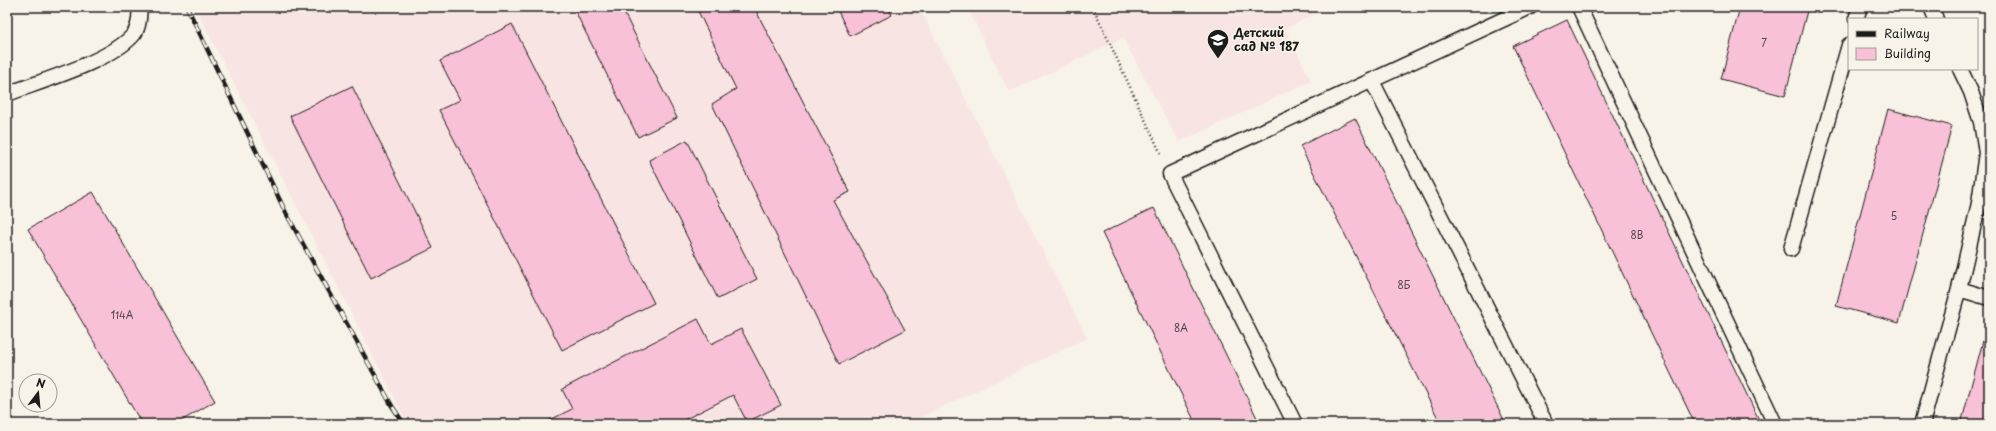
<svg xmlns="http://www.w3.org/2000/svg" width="1996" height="431" font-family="'Playpen Sans',sans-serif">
	<rect width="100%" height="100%" fill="#f7f3e8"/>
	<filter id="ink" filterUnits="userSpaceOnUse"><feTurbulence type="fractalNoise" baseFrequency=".025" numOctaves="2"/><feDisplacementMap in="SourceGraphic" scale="8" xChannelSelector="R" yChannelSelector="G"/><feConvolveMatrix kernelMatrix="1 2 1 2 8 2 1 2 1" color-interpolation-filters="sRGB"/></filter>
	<g filter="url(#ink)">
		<path fill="#f8e4e3" d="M 195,7 L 919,7 L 1087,338 L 906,424 L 408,424 Z
			M 967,7 L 1329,7 L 1285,29 L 1311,81 L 1179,142 L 1123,38 L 1009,92 Z"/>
		<path fill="#f9c1d7" stroke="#1c1c1c" d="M 573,7 L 621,7 L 677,118 L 638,137 Z
			M 696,7 L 754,7 L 850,192 L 833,200 L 905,330 L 839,364 L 712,104 L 736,89 Z
			M 836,7 L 888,7 L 892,15 L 850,36 Z
			M 1740,7 L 1808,7 L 1785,96 L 1721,79 Z
			M 1567,20 L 1761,424 L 1695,424 L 1513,46 Z
			M 512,24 L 654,303 L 562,350 L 439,110 L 460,100 L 440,61 Z
			M 352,86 L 433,248 L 371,278 L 290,116 Z
			M 1888,109 L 1952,126 L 1899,323 L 1836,306 Z
			M 1355,118 L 1506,424 L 1441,424 L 1300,146 Z
			M 687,140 L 757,279 L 718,299 L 649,160 Z
			M 93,192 L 215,401 L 176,424 L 142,424 L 28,229 Z
			M 1154,208 L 1260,424 L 1196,424 L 1102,233 Z
			M 1989,318 L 1989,424 L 1961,424 Z
			M 698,319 L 711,344 L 741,329 L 781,405 L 747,422 L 733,395 L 676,424 L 542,424 L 572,409 L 562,389 Z"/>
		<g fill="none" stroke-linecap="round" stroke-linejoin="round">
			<g stroke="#1c1c1c" stroke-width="17">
				<path id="lane" d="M 1579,7 L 1775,424
					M 1931,7 L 1936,19
					M 1856,19 L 1860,7
					M 1372,81 L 1546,424
					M 7,94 C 41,81 112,61 134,34 C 139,27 140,15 139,7
					M 1791,249 L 1849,45
					M 1959,289 L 1989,298
					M 1295,424 L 1170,174 L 1530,7
					M 1922,424 L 1959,289 L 1979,203 L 1986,153 L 1981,122 L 1971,92 L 1960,69"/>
			</g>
			<path stroke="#1c1c1c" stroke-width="2.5" stroke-dasharray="1 3" stroke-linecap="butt" d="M 1093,7 L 1161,154"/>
			<use href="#lane" stroke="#f7f3e8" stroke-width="14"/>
			<g stroke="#1c1c1c" stroke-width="4.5">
				<path id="rail" d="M 187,7 L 286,213 L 392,406 L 404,424"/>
			</g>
			<use href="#rail" stroke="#f7f3e8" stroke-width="3" stroke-dasharray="9" stroke-linecap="butt"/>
		</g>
	</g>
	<defs>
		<g id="school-pin" transform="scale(1.15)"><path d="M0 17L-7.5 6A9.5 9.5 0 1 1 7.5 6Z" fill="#1c1c1c" stroke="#f7f3e8"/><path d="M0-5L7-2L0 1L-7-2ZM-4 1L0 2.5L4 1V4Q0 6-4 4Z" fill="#fff"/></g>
	</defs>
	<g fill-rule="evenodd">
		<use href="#school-pin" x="1218" y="40"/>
	</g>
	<g text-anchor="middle" stroke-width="3.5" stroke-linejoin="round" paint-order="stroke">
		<g font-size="10" fill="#53454b">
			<text x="1764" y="47">7</text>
			<text x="1894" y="220">5</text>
			<text x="1637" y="239">8В</text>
			<text x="1404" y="289">8Б</text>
			<text x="122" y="319">114А</text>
			<text x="1181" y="332">8А</text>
		</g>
		<g font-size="12" font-weight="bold" fill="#1c1c1c" stroke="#f7f3e8" text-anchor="start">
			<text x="1234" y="37">Детский<tspan x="1234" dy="14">сад № 187</tspan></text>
		</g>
	</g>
	<rect width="1996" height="431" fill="none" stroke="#f7f3e8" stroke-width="24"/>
	<rect x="12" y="12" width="1972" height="407" fill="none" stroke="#1c1c1c" stroke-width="1.5" filter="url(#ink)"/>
	<rect x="1848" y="18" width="130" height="52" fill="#f7f3e8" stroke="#9f9d96"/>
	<rect x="1856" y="31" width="20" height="6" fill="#1c1c1c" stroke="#9f9d96"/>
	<text x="1884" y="38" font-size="12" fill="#1c1c1c">Railway</text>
	<rect x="1856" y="48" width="20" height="12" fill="#f9c1d7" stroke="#9f9d96"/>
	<text x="1884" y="58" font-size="12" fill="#1c1c1c">Building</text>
	<g transform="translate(38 393) rotate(16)"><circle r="19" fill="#f7f3e8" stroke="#9f9d96"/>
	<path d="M0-3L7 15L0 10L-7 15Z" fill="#1c1c1c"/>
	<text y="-6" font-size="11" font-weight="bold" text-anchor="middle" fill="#1c1c1c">N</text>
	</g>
</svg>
